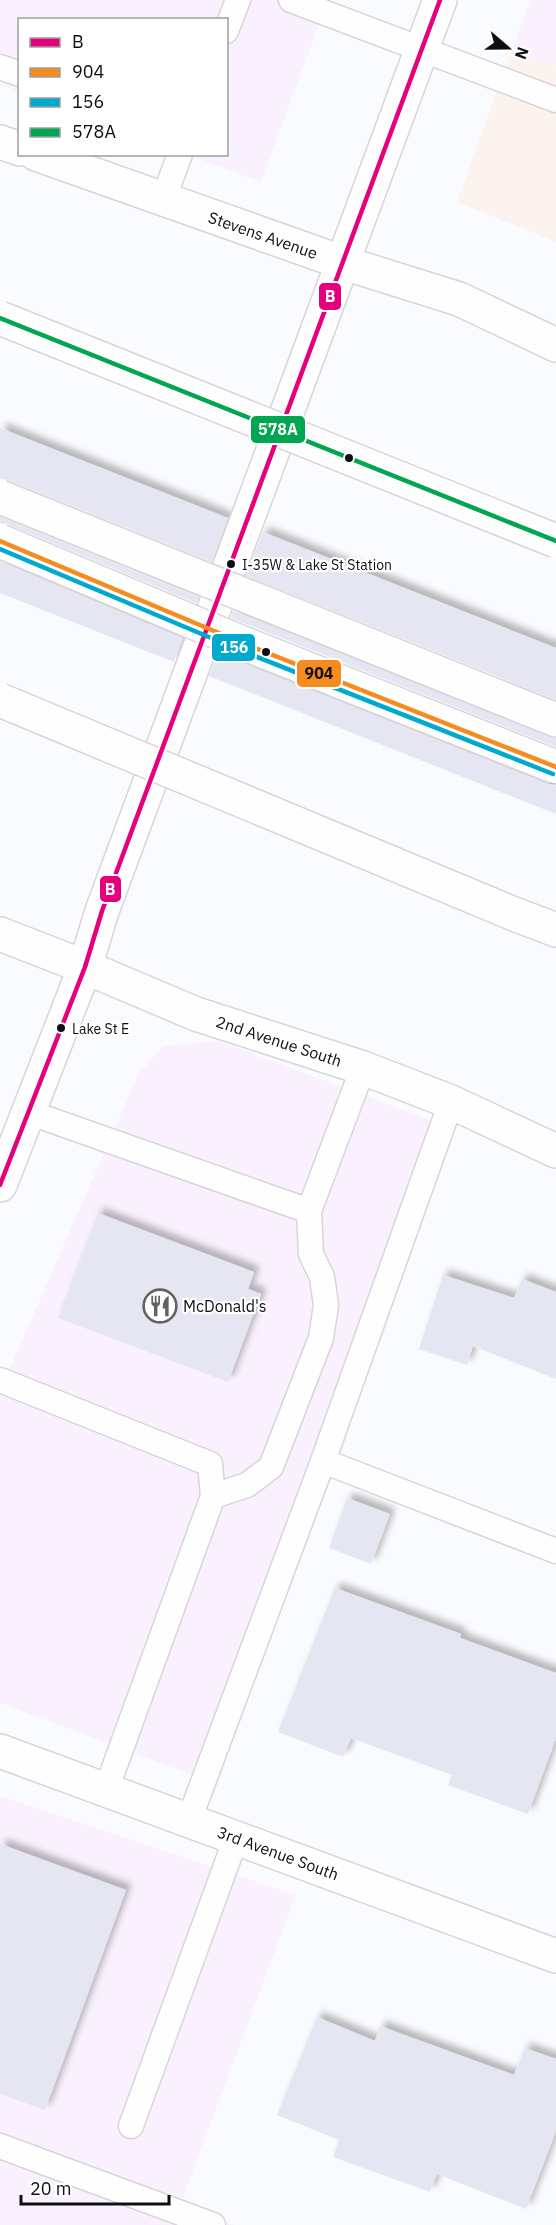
<svg xmlns="http://www.w3.org/2000/svg" width="556" height="2225" font-family="'IBM Plex Sans',sans-serif">
	<defs>
		<filter id="shadow"><feDropShadow dx="5.5" dy="-5.5" stdDeviation="3" flood-color="#0004"/></filter>
	</defs>
	<rect width="100%" height="100%" fill="#fafbfe"/>
	<path fill="#f9f2fe" d="M 0,0 L 328,0 L 261,182 L 188,155 L 226,154 L 226,20 L 20,20 L 19,92 L 0,84 Z
		M 530,0 L 556,0 L 556,67 L 512,50 Z
		M 218,1041 L 444,1125 L 201,1778 L 0,1703 L 0,1391 L 138,1075 L 163,1046 Z
		M 0,1796 L 296,1895 L 181,2203 L 234,2225 L 0,2225 Z"/>
	<path fill="#fcf3ee" d="M 512,50 L 556,67 L 556,242 L 457,202 Z"/>
	<path fill="#e5e6f1" filter="url(#shadow)" d="M 0,428 L 228,518 L 212,562 L 7,480 L 0,479 Z
		M 0,517 L 199,597 L 196,603 L 7,524 L 0,523 Z
		M 263,532 L 556,648 L 556,700 L 246,576 Z
		M 0,561 L 183,638 L 174,662 L 0,593 Z
		M 233,611 L 549,737 L 556,738 L 556,747 L 231,618 Z
		M 218,653 L 549,784 L 556,785 L 556,814 L 209,676 Z
		M 98,1213 L 254,1272 L 248,1289 L 261,1294 L 228,1382 L 58,1318 Z
		M 443,1275 L 514,1298 L 522,1279 L 556,1292 L 556,1379 L 473,1346 L 467,1365 L 419,1349 Z
		M 347,1498 L 390,1514 L 371,1564 L 329,1548 Z
		M 335,1588 L 461,1634 L 460,1638 L 556,1673 L 556,1738 L 528,1814 L 448,1785 L 452,1775 L 351,1738 L 343,1757 L 278,1732 Z
		M 0,1844 L 126,1890 L 45,2110 L 0,2094 Z
		M 317,2017 L 375,2041 L 380,2026 L 514,2075 L 525,2048 L 556,2059 L 556,2131 L 526,2209 L 437,2174 L 430,2192 L 333,2157 L 339,2140 L 277,2115 Z"/>
	<g fill="none" stroke-linecap="round" stroke-linejoin="round">
		<g stroke="#d6d6d9" stroke-width="27">
			<path id="service" d="M 291,0 L 556,100
				M 226,31 L 238,0
				M 0,67 L 20,74
				M 163,200 L 180,154
				M 28,1112 L 309,1211
				M 0,1380 L 210,1464 L 213,1496 L 106,1790
				M 323,1461 L 556,1551
				M 213,1496 L 247,1485 L 271,1467 L 321,1338 L 326,1305 L 322,1277 L 311,1254 L 309,1211 L 363,1068
				M 189,1820 L 323,1461 L 451,1102
				M 131,2126 L 236,1838
				M 0,2146 L 213,2225"/>
		</g>
		<g stroke="#d6d6d9" stroke-width="36">
			<path id="minor" d="M 85,967 L 196,1014 L 363,1068 L 451,1102 L 556,1151
				M 0,1751 L 556,1956"/>
		</g>
		<g stroke="#d6d6d9" stroke-width="36">
			<path id="secondary" d="M 0,1185 L 85,967"/>
		</g>
		<g stroke="#d6d6d9" stroke-width="36">
			<path id="primary" d="M 0,142 L 20,149
				M 36,154 L 344,263 L 459,299 L 556,345
				M 0,934 L 85,967 L 102,911 L 440,0"/>
		</g>
		<g stroke="#d6d6d9" stroke-width="36">
			<path id="motorway" d="M 514,914 L 556,930"/>
		</g>
		<use href="#service" stroke="#fefeff" stroke-width="24"/>
		<use href="#minor" stroke="#fefeff" stroke-width="33"/>
		<use href="#secondary" stroke="#fefeff" stroke-width="33"/>
		<use href="#primary" stroke="#fefeff" stroke-width="33"/>
		<use href="#motorway" stroke="#fefeff" stroke-width="33"/>
		<g stroke="#d6d6d9" stroke-width="36" stroke-linecap="butt">
			<path id="motorway-bridge" d="M 0,318 L 556,541
				M 0,497 L 556,720
				M 0,541 L 245,644 L 556,767
				M 0,700 L 514,914"/>
		</g>
		<use href="#motorway-bridge" stroke="#fefeff" stroke-width="33"/>
		<g stroke="#fff" stroke-width="9">
			<path id="bus-1" d="M 0,1185 L 85,967 L 102,911 L 440,0"/>
		</g>
		<g stroke="#fff" stroke-width="9">
			<path id="bus-2" d="M 0,541 L 245,644 L 556,767"/>
		</g>
		<g stroke="#fff" stroke-width="9">
			<path id="bus-3" d="M 0,549 L 242,651 L 553,774"/>
		</g>
		<g stroke="#fff" stroke-width="9">
			<path id="bus-4" d="M 0,318 L 556,541"/>
		</g>
		<use href="#bus-1" stroke="#e5007d" stroke-width="4.5"/>
		<use href="#bus-2" stroke="#f68b1f" stroke-width="4.5"/>
		<use href="#bus-3" stroke="#00a9ce" stroke-width="4.5"/>
		<use href="#bus-4" stroke="#00a651" stroke-width="4.5"/>
	</g>
	<defs>
		<g id="restaurant-ring" transform="scale(1.725)"><circle r="9.5" fill="#fff" stroke="#616264" stroke-width="1.5"/><path d="M-5-6h1v4h1v-4h1v4h1v-4h1v5L-1.5 .5V6h-2V.5L-5-1ZM5-6V6H3V1.5H1.5Q1.5-4 5-6Z" fill="#616264"/></g>
	</defs>
	<g fill-rule="evenodd">
		<use href="#restaurant-ring" x="160" y="1306"/>
	</g>
	<g fill="#0e0f11" stroke="#fff" stroke-width="2">
		<circle cx="349" cy="458" r="5"/>
		<circle cx="231" cy="564" r="5"/>
		<circle cx="266" cy="652" r="5"/>
		<circle cx="61" cy="1028" r="5"/>
	</g>
	<g text-anchor="middle" stroke-width="4.5" stroke-linejoin="round" paint-order="stroke">
		<g font-size="14" fill="#0e0f11" stroke="#fff" text-anchor="start">
			<text x="242" y="570">I-35W &amp; Lake St Station</text>
			<text x="72" y="1034">Lake St E</text>
		</g>
		<g font-size="16" fill="#0e0f11" stroke="#fff">
			<text transform="translate(263 235) rotate(19)" y="6">Stevens Avenue</text>
			<text transform="translate(279 1041) rotate(18)" y="6">2nd Avenue South</text>
			<text transform="translate(278 1853) rotate(20)" y="6">3rd Avenue South</text>
		</g>
		<g font-size="16" fill="#0e0f11" stroke="#fff" text-anchor="start">
			<text x="183" y="1312">McDonald's</text>
		</g>
	</g>
	<g stroke="#fff" stroke-width="2">
		<rect x="318" y="282" width="24" height="29" rx="6" fill="#e5007d"/>
		<rect x="250" y="415" width="56" height="29" rx="6" fill="#00a651"/>
		<rect x="211" y="633" width="45" height="29" rx="6" fill="#00a9ce"/>
		<rect x="296" y="659" width="46" height="29" rx="6" fill="#f68b1f"/>
		<rect x="99" y="875" width="23" height="28" rx="6" fill="#e5007d"/>
	</g>
	<g font-size="16" text-anchor="middle" font-weight="bold" fill="#fff">
		<text x="330" y="302">B</text>
		<text x="278" y="435">578A</text>
		<text x="234" y="653">156</text>
		<text x="110" y="895">B</text>
	</g>
	<g font-size="16" text-anchor="middle" font-weight="bold" fill="#111">
		<text x="319" y="679">904</text>
	</g>
	<rect x="18" y="18" width="210" height="138" fill="#ffffff" stroke="#9f9fa0" stroke-width="1.5"/>
	<rect x="30" y="38" width="30" height="9" fill="#e5007d" stroke="#9f9fa0" stroke-width="1.5"/>
	<text x="72" y="48" font-size="18" fill="#0e0f11">B</text>
	<rect x="30" y="68" width="30" height="9" fill="#f68b1f" stroke="#9f9fa0" stroke-width="1.5"/>
	<text x="72" y="78" font-size="18" fill="#0e0f11">904</text>
	<rect x="30" y="98" width="30" height="9" fill="#00a9ce" stroke="#9f9fa0" stroke-width="1.5"/>
	<text x="72" y="108" font-size="18" fill="#0e0f11">156</text>
	<rect x="30" y="128" width="30" height="9" fill="#00a651" stroke="#9f9fa0" stroke-width="1.5"/>
	<text x="72" y="138" font-size="18" fill="#0e0f11">578A</text>
	<g transform="translate(508 48) rotate(110)" stroke="#ffffff" stroke-width="4.5" paint-order="stroke">
	<path d="M0-4.5L10 22L0 15L-10 22Z" fill="#0e0f11"/>
	<text y="-9" font-size="16" font-weight="bold" text-anchor="middle" fill="#0e0f11">N</text>
	</g>
	<path d="M21 2195v9h148v-9" fill="none" stroke="#0e0f11" stroke-width="3"/>
	<text x="30" y="2195" font-size="18" fill="#0e0f11" stroke="#ffffff" stroke-width="4.5" paint-order="stroke">20 m</text>
</svg>
